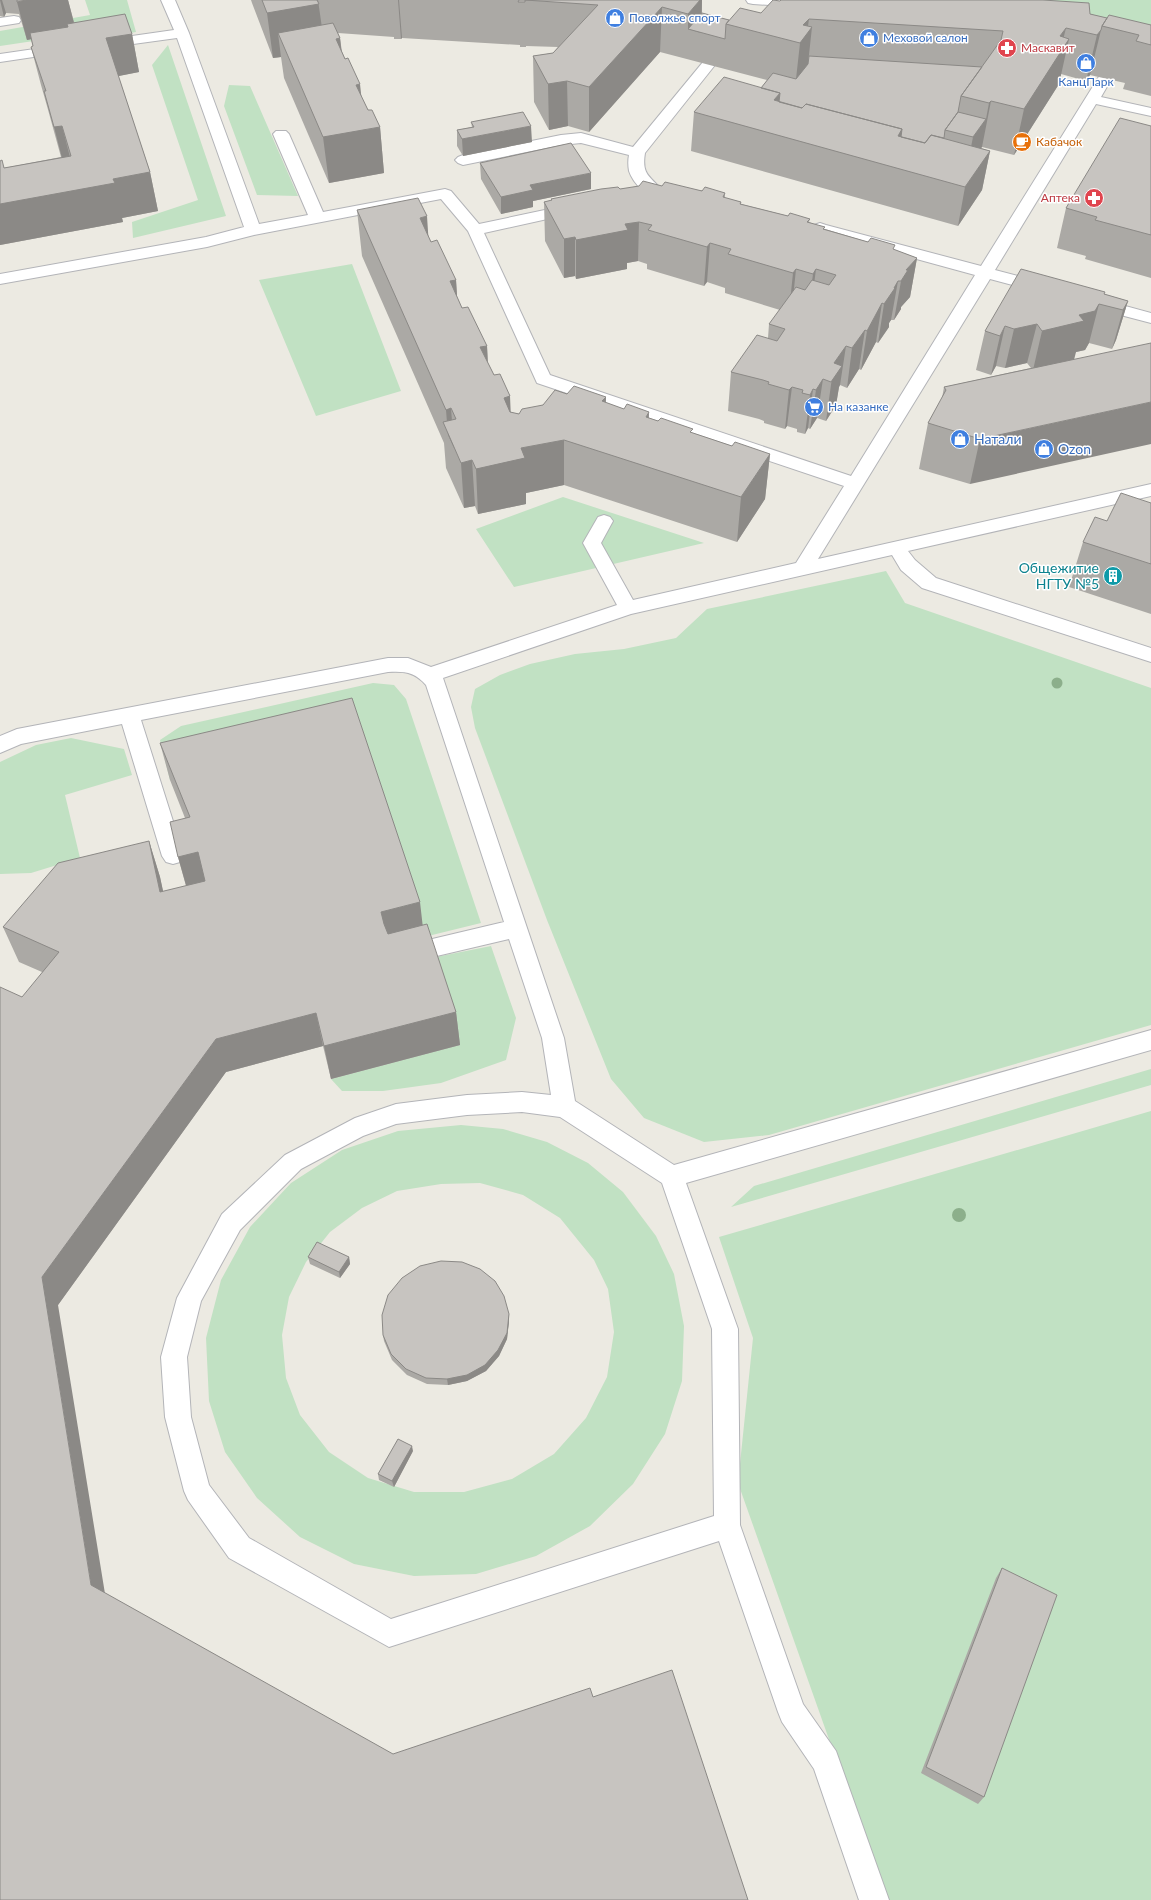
<svg xmlns="http://www.w3.org/2000/svg" width="1151" height="1900" font-family="Lato,sans-serif">
	<rect width="100%" height="100%" fill="#eceae2"/>
	<path fill="#c1e1c3" fill-rule="evenodd" d="M 85,0 L 127,0 L 136,32 L 91,40 L 54,38 L 0,46 L 0,31 L 90,15 Z
		M 794,0 L 1151,0 L 1151,29 Z
		M 168,45 L 226,216 L 133,238 L 132,222 L 198,200 L 152,65 Z
		M 229,85 L 250,86 L 298,196 L 257,195 L 224,106 Z
		M 352,264 L 401,391 L 316,416 L 259,280 Z
		M 563,497 L 704,543 L 514,587 L 476,529 Z
		M 886,571 L 905,603 L 1151,688 L 1151,1025 L 769,1135 L 704,1142 L 644,1118 L 611,1079 L 547,920 L 475,728 L 471,707 L 475,689 L 500,675 L 530,664 L 575,654 L 624,649 L 676,638 L 707,609 Z
		M 373,683 L 394,685 L 406,699 L 481,923 L 424,937 L 170,780 L 160,740 L 181,726 Z
		M 71,738 L 124,749 L 132,775 L 65,795 L 80,858 L 31,873 L 0,874 L 0,762 L 36,745 Z
		M 491,946 L 516,1018 L 506,1060 L 441,1083 L 383,1091 L 342,1091 L 331,1079 L 459,1045 L 431,958 Z
		M 1151,1069 L 1151,1085 L 731,1207 L 754,1186 Z
		M 1151,1111 L 1151,1900 L 886,1900 L 738,1483 L 753,1338 L 719,1237 Z
		M 461,1125 L 503,1129 L 547,1142 L 588,1163 L 623,1192 L 656,1236 L 674,1274 L 684,1326 L 682,1381 L 665,1434 L 633,1484 L 590,1526 L 536,1556 L 476,1574 L 414,1576 L 354,1564 L 300,1537 L 257,1498 L 225,1452 L 209,1401 L 206,1338 L 221,1280 L 250,1227 L 291,1183 L 342,1150 L 398,1131 ZM 480,1183 L 523,1195 L 560,1218 L 594,1260 L 608,1289 L 614,1332 L 607,1377 L 586,1418 L 554,1454 L 512,1479 L 464,1492 L 414,1492 L 368,1478 L 329,1452 L 300,1415 L 286,1378 L 282,1335 L 289,1297 L 306,1262 L 330,1232 L 362,1208 L 397,1191 L 441,1184 Z"/>
	<g fill="none" stroke-linecap="round" stroke-linejoin="round">
		<g stroke="#b3b4b8" stroke-width="2">
			<path id="minor" d="M 161,0 L 175,0 L 189,33 L 259,224 L 308,215 L 273,134 L 276,131 L 286,131 L 289,134 L 323,212 L 445,189 L 451,191 L 479,224 L 573,204 L 579,206 L 581,209 L 579,212 L 484,233 L 550,375 L 851,476 L 975,275 L 814,231 L 812,228 L 814,225 L 820,223 L 826,225 L 981,266 L 1100,75 L 1110,75 L 1112,78 L 1101,97 L 1151,108 L 1151,116 L 1096,104 L 995,270 L 1049,284 L 1051,288 L 1049,292 L 1043,293 L 990,279 L 818,559 L 1151,484 L 1151,496 L 908,551 L 915,560 L 936,578 L 1151,648 L 1151,662 L 922,588 L 901,570 L 892,555 L 631,614 L 443,678 L 564,1038 L 575,1101 L 674,1165 L 1151,1030 L 1151,1050 L 686,1183 L 738,1329 L 740,1525 L 803,1704 L 836,1751 L 889,1900 L 859,1900 L 814,1769 L 782,1722 L 778,1712 L 719,1541 L 389,1647 L 229,1558 L 188,1500 L 184,1491 L 165,1417 L 161,1357 L 177,1298 L 222,1214 L 285,1155 L 355,1118 L 396,1104 L 467,1095 L 522,1092 L 551,1095 L 542,1038 L 509,939 L 407,963 L 399,960 L 396,954 L 399,948 L 407,945 L 504,922 L 426,685 C 415,672 404,671 388,672 L 141,720 L 184,856 L 180,862 L 173,864 L 166,862 L 162,856 L 122,724 L 21,744 L 0,753 L 0,736 L 17,729 L 388,658 L 408,658 L 431,667 L 617,605 L 583,543 L 598,517 L 604,515 L 610,517 L 613,521 L 601,543 L 633,600 L 796,563 L 844,486 L 537,383 L 468,231 L 441,199 L 254,235 L 207,247 L 0,284 L 0,274 L 206,237 L 244,227 L 177,38 L 104,48 L 99,47 L 97,44 L 99,41 L 104,40 L 174,30 ZM 522,1112 L 560,1117 L 662,1183 L 712,1329 L 714,1516 L 391,1619 L 249,1538 L 209,1485 L 191,1417 L 187,1357 L 201,1301 L 240,1230 L 301,1169 L 363,1136 L 396,1124 L 467,1115 Z
				M 746,0 L 807,0 L 809,3 L 807,6 L 802,7 L 753,4 L 748,3 Z
				M 14,16 L 19,17 L 21,20 L 19,23 L 0,26 L 0,18 Z
				M 62,45 L 67,46 L 69,49 L 67,52 L 0,62 L 0,54 Z
				M 708,61 L 713,62 L 715,65 L 645,153 C 641,177 652,176 664,193 L 662,196 C 648,200 633,183 629,171 C 628,165 628,160 629,155 L 581,143 L 561,145 L 463,165 L 458,163 L 455,160 L 458,157 L 463,155 L 561,135 L 581,133 L 633,147 L 703,62 Z
				M 1096,298 L 1151,313 L 1151,323 L 1090,307 L 1088,303 L 1090,299 Z"/>
		</g>
		<use href="#minor" fill="#fff" fill-rule="evenodd"/>
	</g>
	<g fill="#8caf8b">
		<circle cx="1057" cy="683" r="5.5"/>
		<circle cx="959" cy="1215" r="7"/>
	</g>
	<path fill="#aba9a5" d="M 0,0 L 68,0 L 74,22 L 132,34 L 139,72 L 118,76 L 150,172 L 158,211 L 122,218 L 123,222 L 0,245 L 0,161 L 4,168 L 61,157 L 47,106 L 41,85 L 31,47 L 33,47 L 31,39 L 27,40 L 19,14 L 6,13 L 4,17 L 0,16 Z
		M 251,0 L 702,0 L 702,13 L 729,20 L 761,13 L 1090,14 L 1107,18 L 1151,25 L 1151,96 L 1123,89 L 1125,83 L 1090,75 L 1086,81 L 1061,74 L 1059,84 L 1014,155 L 982,147 L 981,148 L 990,151 L 982,190 L 958,226 L 691,151 L 694,112 L 761,88 L 767,80 L 660,52 L 589,132 L 568,126 L 549,130 L 534,102 L 533,56 L 553,53 L 558,47 L 526,46 L 526,47 L 520,47 L 520,45 L 402,38 L 401,39 L 394,39 L 394,37 L 338,33 L 340,38 L 342,52 L 361,96 L 368,110 L 380,127 L 384,173 L 329,183 L 284,78 L 281,57 L 273,58 L 252,3 Z
		M 471,122 L 532,142 L 463,156 L 457,146 L 457,130 L 472,127 Z
		M 1151,126 L 1151,278 L 1085,259 L 1086,256 L 1057,248 L 1066,208 Z
		M 480,163 L 591,189 L 533,201 L 533,207 L 501,214 L 481,179 Z
		M 662,186 L 725,193 L 725,198 L 741,202 L 741,204 L 788,216 L 810,219 L 809,222 L 825,229 L 895,250 L 917,258 L 910,297 L 901,307 L 901,309 L 894,320 L 891,320 L 889,323 L 889,327 L 878,343 L 876,342 L 861,370 L 859,369 L 847,388 L 840,385 L 839,387 L 836,405 L 826,421 L 817,418 L 810,429 L 808,428 L 805,434 L 797,432 L 797,429 L 787,426 L 785,429 L 764,423 L 764,421 L 759,419 L 728,411 L 731,372 L 768,338 L 769,324 L 780,310 L 725,293 L 725,288 L 707,282 L 704,286 L 647,269 L 647,264 L 638,261 L 627,263 L 627,269 L 576,279 L 575,276 L 564,278 L 545,241 L 544,202 L 551,201 L 551,199 L 620,189 Z
		M 357,210 L 428,236 L 431,242 L 456,280 L 457,297 L 462,308 L 487,346 L 488,363 L 494,375 L 510,396 L 510,412 L 519,414 L 543,405 L 567,394 L 606,403 L 693,433 L 732,446 L 770,454 L 765,499 L 737,542 L 564,485 L 526,493 L 526,504 L 478,514 L 475,506 L 464,508 L 446,468 L 444,443 L 362,256 Z
		M 1104,294 L 1128,301 L 1116,340 L 1112,349 L 1089,343 L 1085,350 L 1076,352 L 970,484 L 919,469 L 928,423 L 942,398 L 944,387 L 1031,368 L 1027,363 L 1005,368 L 996,366 L 991,375 L 976,370 L 985,331 Z
		M 1151,503 L 1151,614 L 1069,587 L 1083,542 L 1107,521 Z
		M 160,743 L 423,925 L 456,1012 L 460,1045 L 331,1079 L 323,1046 L 226,1072 L 58,1305 L 0,1900 L 42,972 L 19,962 L 3,927 L 149,841 L 160,877 L 163,892 L 186,886 L 178,857 L 185,818 L 170,780 Z
		M 308,1257 L 349,1257 L 350,1264 L 340,1278 L 310,1264 Z
		M 509,1314 L 509,1321 L 507,1339 L 499,1356 L 486,1371 L 467,1381 L 448,1385 L 427,1384 L 407,1375 L 392,1360 L 384,1341 L 383,1335 Z
		M 413,1451 L 394,1487 L 379,1480 L 378,1474 Z
		M 1002,1568 L 984,1797 L 978,1804 L 921,1773 L 996,1578 Z"/>
	<path fill="#8b8986" d="M 0,0 L 2,0 L 6,13 L 4,17 Z
		M 26,0 L 68,0 L 76,31 L 27,40 L 17,2 Z
		M 308,0 L 318,0 L 325,49 L 278,33 L 281,57 L 273,58 L 267,13 Z
		M 398,0 L 399,0 L 402,38 L 401,39 Z
		M 700,0 L 702,0 L 701,33 L 688,29 L 688,14 Z
		M 662,7 L 660,52 L 589,132 L 589,87 Z
		M 809,19 L 807,33 L 812,27 L 807,73 L 795,88 L 800,43 L 803,25 Z
		M 1066,28 L 1060,52 L 1069,39 L 1059,84 L 1014,155 L 1024,109 L 1060,36 Z
		M 1101,30 L 1090,75 L 1086,81 L 1097,35 Z
		M 132,34 L 139,72 L 114,77 L 106,38 Z
		M 340,38 L 345,84 L 336,39 Z
		M 567,81 L 568,126 L 549,130 L 548,84 Z
		M 360,84 L 365,130 L 380,127 L 384,173 L 329,183 L 323,137 L 356,85 Z
		M 780,93 L 776,131 L 774,100 Z
		M 991,101 L 982,147 L 967,167 L 973,137 L 986,119 L 989,103 Z
		M 62,126 L 72,165 L 64,166 L 54,127 Z
		M 531,126 L 532,142 L 463,156 L 462,139 Z
		M 902,129 L 897,167 L 898,136 Z
		M 990,151 L 982,190 L 958,226 L 965,187 Z
		M 150,172 L 158,211 L 122,218 L 123,222 L 0,245 L 0,204 L 13,201 L 113,179 Z
		M 591,173 L 591,189 L 533,201 L 533,207 L 501,214 L 501,197 L 530,185 Z
		M 427,216 L 430,262 L 420,218 Z
		M 639,222 L 638,261 L 627,263 L 627,269 L 576,279 L 576,240 L 625,224 Z
		M 575,237 L 575,276 L 564,278 L 564,239 Z
		M 710,243 L 707,282 L 704,286 L 707,247 Z
		M 917,258 L 910,297 L 901,307 L 901,309 L 894,320 L 901,281 L 906,270 Z
		M 796,269 L 792,308 L 789,312 L 793,273 Z
		M 816,269 L 811,308 L 808,313 L 813,274 Z
		M 456,280 L 459,326 L 450,281 Z
		M 898,281 L 891,320 L 889,323 L 889,327 L 878,343 L 884,304 Z
		M 1128,301 L 1116,340 L 1112,349 L 1123,310 Z
		M 882,303 L 876,342 L 861,370 L 867,331 Z
		M 1099,304 L 1089,343 L 1085,350 L 1076,352 L 1074,360 L 1033,370 L 1042,331 L 1079,315 Z
		M 1037,324 L 1027,363 L 1005,368 L 1014,329 Z
		M 1005,326 L 996,366 L 991,375 L 1000,336 Z
		M 865,330 L 859,369 L 847,388 L 852,348 Z
		M 487,346 L 489,392 L 480,347 Z
		M 846,346 L 840,385 L 839,387 L 836,405 L 826,421 L 834,363 Z
		M 823,379 L 817,418 L 810,429 L 816,390 Z
		M 792,387 L 787,426 L 785,429 L 789,390 Z
		M 813,389 L 808,428 L 805,434 L 810,395 Z
		M 510,396 L 512,442 L 504,398 Z
		M 606,397 L 605,443 L 602,401 Z
		M 1151,402 L 1151,444 L 970,484 L 980,439 Z
		M 451,408 L 454,448 L 448,435 L 446,410 Z
		M 649,412 L 648,457 L 646,417 Z
		M 564,440 L 564,485 L 526,493 L 526,504 L 478,514 L 476,469 L 521,448 Z
		M 770,454 L 765,499 L 737,542 L 741,497 Z
		M 472,460 L 475,506 L 464,508 L 461,463 Z
		M 149,841 L 160,877 L 171,927 L 160,892 Z
		M 198,852 L 208,887 L 188,892 L 178,857 Z
		M 420,902 L 424,937 L 386,946 L 381,912 Z
		M 456,1012 L 460,1045 L 331,1079 L 324,1046 Z
		M 316,1013 L 323,1046 L 226,1072 L 58,1305 L 107,1606 L 91,1585 L 42,1277 L 216,1039 Z
		M 349,1257 L 350,1264 L 340,1278 L 339,1272 Z
		M 509,1314 L 509,1321 L 507,1339 L 499,1356 L 486,1371 L 467,1381 L 448,1385 L 447,1379 Z
		M 412,1446 L 413,1451 L 394,1487 L 392,1481 Z"/>
	<path fill="#c7c4c0" stroke="#8b8986" d="M 17,0 L 26,0 L 17,2 Z
		M 262,0 L 317,0 L 319,4 L 267,13 Z
		M 519,0 L 700,0 L 688,14 L 662,7 L 589,87 L 567,81 L 548,84 L 533,56 L 553,53 L 598,5 L 525,0 L 525,2 L 518,2 Z
		M 773,0 L 780,1 L 781,0 L 1043,0 L 1089,3 L 1090,14 L 1107,18 L 1102,26 L 1101,30 L 1097,35 L 1066,28 L 1060,36 L 1069,39 L 1024,109 L 991,101 L 989,103 L 961,96 L 1001,40 L 1003,31 L 809,19 L 803,25 L 812,27 L 800,43 L 726,24 L 740,8 L 761,13 Z
		M 702,13 L 729,20 L 726,24 L 725,39 L 688,29 Z
		M 125,14 L 132,34 L 106,38 L 150,172 L 113,179 L 115,183 L 0,204 L 0,161 L 2,160 L 4,168 L 71,156 L 62,126 L 54,127 L 44,91 L 46,91 L 31,47 L 33,46 L 30,33 L 68,27 L 67,24 Z
		M 1109,15 L 1151,25 L 1151,45 L 1136,41 L 1139,35 L 1102,26 Z
		M 333,23 L 340,38 L 336,39 L 345,59 L 348,58 L 360,84 L 356,85 L 368,110 L 372,110 L 380,127 L 323,137 L 278,33 Z
		M 809,56 L 982,67 L 961,96 L 958,112 L 945,130 L 944,138 L 931,135 L 925,143 L 901,137 L 902,129 L 806,104 L 802,108 L 779,102 L 780,93 L 761,88 L 773,73 L 796,79 L 808,64 Z
		M 724,77 L 780,93 L 774,100 L 802,108 L 806,104 L 902,129 L 898,136 L 925,143 L 931,135 L 990,151 L 965,187 L 694,112 Z
		M 523,112 L 531,126 L 462,139 L 457,130 L 474,127 L 471,122 Z
		M 958,112 L 986,119 L 973,137 L 945,130 Z
		M 1120,118 L 1151,126 L 1151,235 L 1095,220 L 1097,217 L 1066,208 Z
		M 571,143 L 591,173 L 530,185 L 533,190 L 501,197 L 480,163 Z
		M 643,181 L 662,186 L 665,182 L 702,191 L 705,187 L 725,193 L 723,197 L 741,202 L 740,204 L 788,216 L 790,213 L 810,219 L 807,222 L 825,227 L 823,229 L 868,242 L 871,238 L 895,245 L 893,249 L 917,258 L 906,270 L 908,270 L 901,281 L 898,281 L 894,288 L 895,288 L 884,304 L 882,303 L 867,331 L 865,330 L 852,348 L 846,346 L 834,363 L 842,366 L 831,382 L 823,379 L 816,390 L 813,389 L 810,395 L 802,393 L 803,390 L 792,387 L 789,390 L 768,384 L 769,382 L 763,380 L 731,372 L 757,335 L 777,341 L 785,329 L 769,324 L 796,287 L 805,290 L 812,280 L 829,285 L 836,275 L 816,269 L 813,274 L 796,269 L 793,273 L 728,254 L 731,249 L 710,243 L 707,247 L 648,230 L 652,225 L 639,222 L 625,224 L 628,230 L 576,240 L 575,237 L 564,239 L 544,202 L 552,200 L 551,199 L 601,189 L 618,187 L 620,189 L 639,186 Z
		M 418,198 L 427,216 L 420,218 L 431,242 L 437,240 L 456,280 L 450,281 L 462,308 L 468,307 L 487,346 L 480,347 L 494,375 L 500,374 L 510,396 L 504,398 L 510,412 L 519,414 L 522,409 L 543,405 L 555,390 L 567,394 L 574,386 L 606,397 L 602,401 L 624,409 L 627,404 L 649,412 L 646,417 L 658,421 L 661,418 L 693,429 L 690,432 L 732,446 L 735,442 L 770,454 L 741,497 L 564,440 L 521,448 L 525,458 L 476,469 L 472,460 L 461,463 L 443,422 L 456,419 L 451,408 L 446,410 L 357,210 Z
		M 1021,269 L 1105,292 L 1104,294 L 1128,301 L 1123,310 L 1099,304 L 1095,311 L 1079,315 L 1084,321 L 1042,331 L 1037,324 L 1014,329 L 1005,326 L 1000,336 L 985,331 Z
		M 1151,343 L 1151,402 L 980,439 L 928,423 L 946,390 L 944,387 Z
		M 1121,493 L 1151,503 L 1151,564 L 1083,542 L 1095,517 L 1107,521 Z
		M 352,698 L 420,902 L 381,912 L 384,924 L 388,934 L 427,924 L 456,1012 L 324,1046 L 316,1013 L 216,1039 L 42,1277 L 91,1585 L 393,1754 L 590,1688 L 593,1697 L 672,1670 L 748,1900 L 0,1900 L 0,987 L 22,997 L 59,952 L 3,927 L 58,863 L 149,841 L 160,892 L 205,881 L 198,852 L 178,857 L 170,822 L 190,817 L 160,743 Z
		M 317,1242 L 349,1257 L 339,1272 L 308,1257 Z
		M 441,1261 L 462,1262 L 480,1269 L 495,1281 L 504,1296 L 509,1314 L 507,1333 L 498,1350 L 485,1365 L 467,1375 L 447,1379 L 426,1378 L 406,1369 L 391,1354 L 383,1335 L 382,1315 L 388,1295 L 402,1278 L 420,1266 Z
		M 398,1439 L 412,1446 L 392,1481 L 378,1474 Z
		M 1002,1568 L 1057,1595 L 984,1797 L 926,1767 Z"/>
	<defs>
		<g id="shop-disc" transform="scale(1)"><circle r="9.5" fill="#3f7fe0" stroke="#fff"/><path d="M-5-2.5h2.3a2.7 3.5 0 0 1 5.4 0H5L5.5 6h-11ZM-1.5-2.5h3a1.5 2.3 0 0 0-3 0Z" fill="#fff"/></g>
		<g id="pharmacy-disc" transform="scale(1)"><circle r="9.5" fill="#e0444e" stroke="#fff"/><path d="M-2-6h4v4h4v4h-4v4h-4v-4h-4v-4h4Z" fill="#fff"/></g>
		<g id="cafe-disc" transform="scale(1)"><circle r="9.5" fill="#e8710a" stroke="#fff"/><path d="M-5.5-4.5H6V0H3Q3 3.5 0 3.5H-2.5Q-5.5 3.5-5.5 0ZM3-3.2v2h1.7v-2ZM-6 4.5H4V6H-6Z" fill="#fff"/></g>
		<g id="supermarket-disc" transform="scale(1)"><circle r="9.5" fill="#3f7fe0" stroke="#fff"/><path d="M-6-5.5h2.5l.6 2H6L4.5 2H-2.5L-4.4-4H-6ZM-1.5 3.2a1.3 1.3 0 1 0 .1 0ZM3 3.2a1.3 1.3 0 1 0 .1 0Z" fill="#fff"/></g>
		<g id="building-disc" transform="scale(1)"><circle r="9.5" fill="#0f9aa8" stroke="#fff"/><path d="M-4-6H4V6H1V3H-1V6H-4ZM-2.5-4.3h1.7v1.8h-1.7ZM.8-4.3h1.7v1.8H.8ZM-2.5-1h1.7V.8h-1.7ZM.8-1h1.7V.8H.8Z" fill="#fff"/></g>
	</defs>
	<g fill-rule="evenodd">
		<use href="#shop-disc" x="615" y="18"/>
		<use href="#shop-disc" x="869" y="38"/>
		<use href="#pharmacy-disc" x="1007" y="48"/>
		<use href="#shop-disc" x="1086" y="63"/>
		<use href="#cafe-disc" x="1022" y="142"/>
		<use href="#pharmacy-disc" x="1094" y="198"/>
		<use href="#supermarket-disc" x="814" y="407"/>
		<use href="#shop-disc" x="960" y="439"/>
		<use href="#shop-disc" x="1044" y="449"/>
		<use href="#building-disc" x="1113" y="576"/>
	</g>
	<g text-anchor="middle" stroke-width="3" stroke-linejoin="round" paint-order="stroke">
		<g font-size="12" fill="#366cbe" stroke="#fff" text-anchor="start">
			<text x="629" y="22">Поволжье спорт</text>
			<text x="883" y="42">Меховой салон</text>
			<text x="1086" y="86" text-anchor="middle">КанцПарк</text>
			<text x="828" y="411">На казанке</text>
		</g>
		<g font-size="12" fill="#be3a42" stroke="#fff" text-anchor="start">
			<text x="1021" y="52">Маскавит</text>
			<text x="1080" y="202" text-anchor="end">Аптека</text>
		</g>
		<g font-size="12" fill="#c56008" stroke="#fff" text-anchor="start">
			<text x="1036" y="146">Кабачок</text>
		</g>
		<g font-size="14" fill="#366cbe" stroke="#fff" text-anchor="start">
			<text x="974" y="444">Натали</text>
			<text x="1058" y="454">Ozon</text>
		</g>
		<g font-size="14" fill="#0d838f" stroke="#fff" text-anchor="end">
			<text x="1099" y="573">Общежитие<tspan x="1099" dy="16">НГТУ №5</tspan></text>
		</g>
	</g>
</svg>
